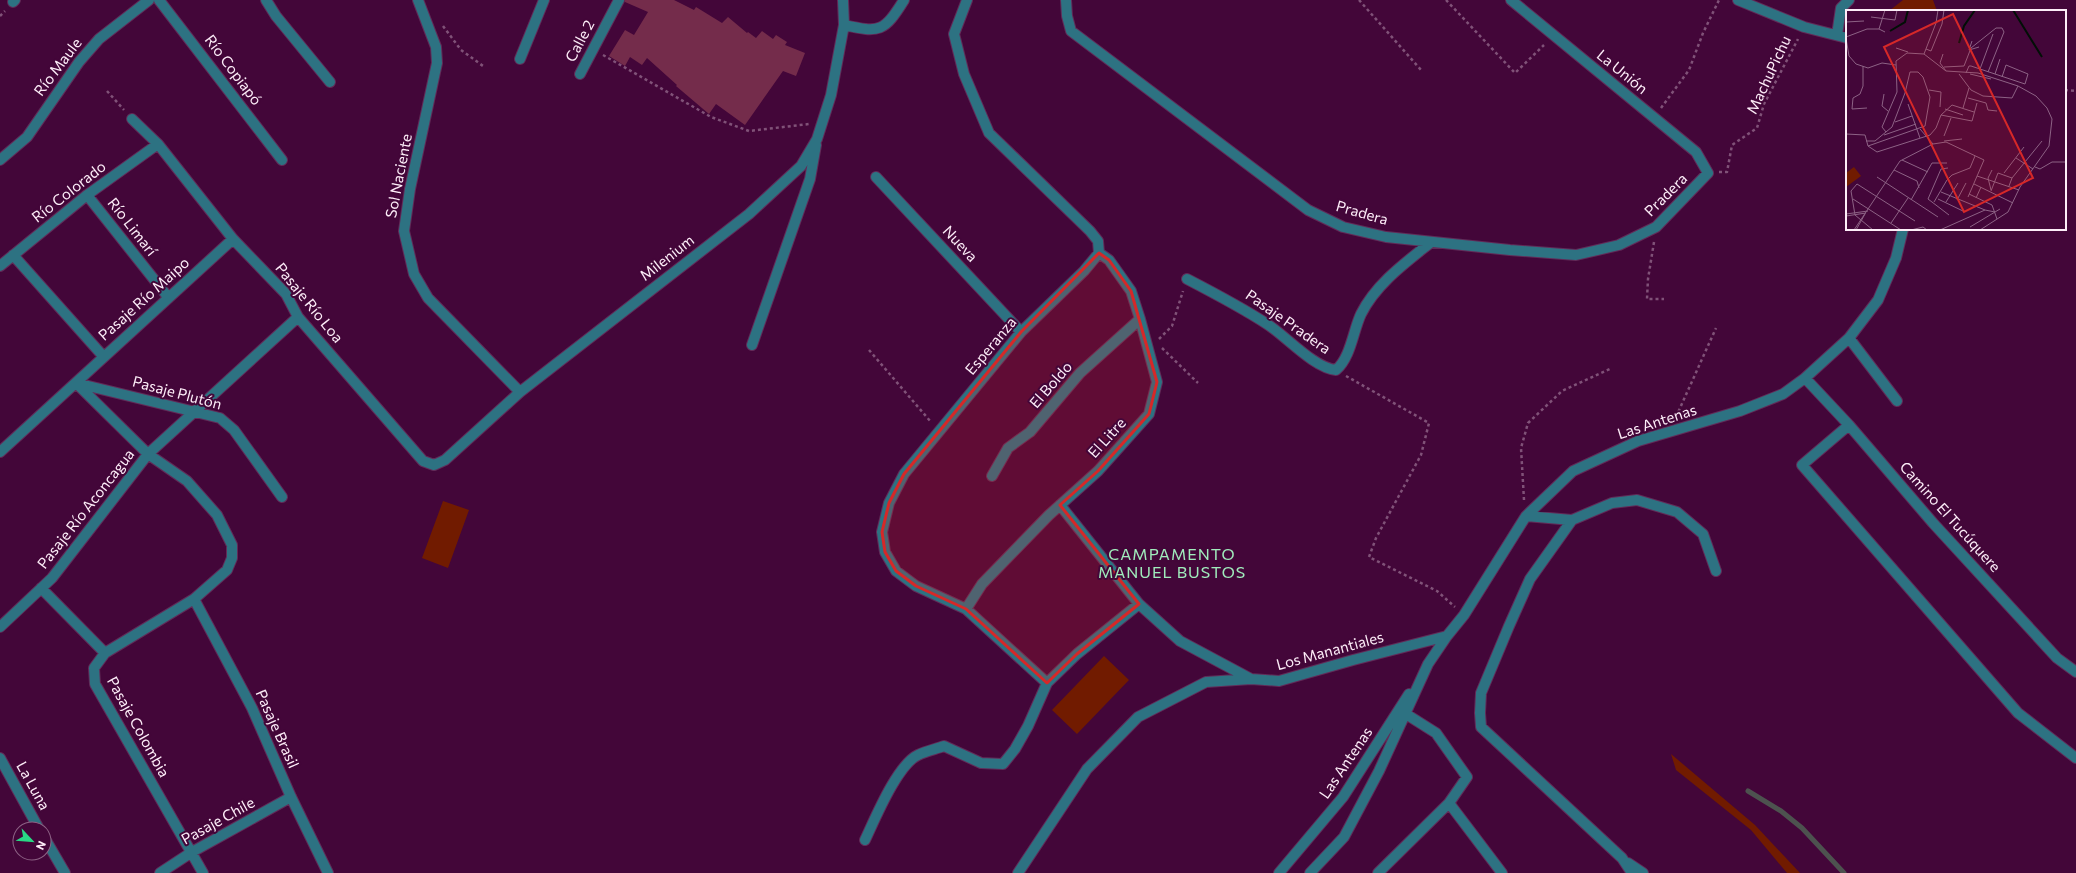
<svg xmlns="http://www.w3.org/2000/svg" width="2076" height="873" font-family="Commissioner,sans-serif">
	<rect width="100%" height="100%" fill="#430639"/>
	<path fill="#711b00" d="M 1903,0 L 1933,0 L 1937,11 L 1889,11 Z
		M 443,501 L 469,510 L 448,568 L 422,558 Z
		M 1104,656 L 1129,680 L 1077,734 L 1052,710 Z
		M 1671,754 L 1755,825 L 1800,873 L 1787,873 L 1751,830 L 1676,770 Z"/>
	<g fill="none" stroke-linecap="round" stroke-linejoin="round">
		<path stroke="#4d524f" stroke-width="5" d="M 1748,791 L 1781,811 L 1802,828 L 1844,873"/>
	</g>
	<path fill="#742c4b" d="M 625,0 L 674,0 L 694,10 L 696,7 L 722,23 L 728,17 L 747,33 L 748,32 L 756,38 L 762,31 L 773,39 L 776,35 L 787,42 L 785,45 L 805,53 L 796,76 L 783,71 L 745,125 L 716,104 L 709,114 L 676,86 L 677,85 L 647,58 L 642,65 L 630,57 L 625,66 L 609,56 L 625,30 L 634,35 L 648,12 L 625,2 Z"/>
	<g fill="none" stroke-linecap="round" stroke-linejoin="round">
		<g stroke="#612b58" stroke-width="12">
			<path id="minor" d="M 159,0 L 282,160
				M 266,0 L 276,16 L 330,82
				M 418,0 L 436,47 L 437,63 L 410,189 L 404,231 L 414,274 L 428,298 L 520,392
				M 967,0 L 954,34 L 964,74 L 989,133 L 1090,231 L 1098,241 L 1099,253 L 1084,271 L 1021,332 L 904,474 L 889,503 L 882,532 L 885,552 L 896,571 L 916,586 L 966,609 L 1047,683
				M 1066,0 L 1067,16 L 1071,31 L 1308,210 L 1343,227 L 1386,237 L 1510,250 L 1576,255 L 1619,245 L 1656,227 L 1708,173 L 1696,152 L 1511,0
				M 1738,0 L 1804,27 L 1847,38
				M 13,2 L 15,0
				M 844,25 C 880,33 884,32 904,0
				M 1837,35 L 1841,8 L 1849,0
				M 520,59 L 544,0
				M 580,74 L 619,0
				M 132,119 L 158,144 L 233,239 L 286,294 L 298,317 L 423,461 L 434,465 L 445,460 L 520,392 L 749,214 L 801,166 L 817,139 L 831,95 L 844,25 L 843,0
				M 0,160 L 27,137 L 79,62 L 99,39 L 149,0
				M 876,177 L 1021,332
				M 87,195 L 168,297
				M 13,255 L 103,356
				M 0,266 L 87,195 L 158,144
				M 1187,279 C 1214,293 1241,307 1267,324 C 1286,336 1314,368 1336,370 C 1351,357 1353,331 1361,314 C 1376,284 1405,263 1430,243
				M 1849,338 L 1897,401
				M 752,345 L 810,179 L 816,145
				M 1805,378 L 1849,425 L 1933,523 L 2057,658 L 2076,672
				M 76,383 L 148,454 L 187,481 L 217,515 L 232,545 L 232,558 L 227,570 L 194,599 L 105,653 L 94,668 L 95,684 L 203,873
				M 76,383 L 220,418 L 234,430 L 282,497
				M 1849,425 L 1802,465 L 2018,713 L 2076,758
				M 0,452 L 233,239
				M 992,476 L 1008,448 L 1030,432 L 1080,373 L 1140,319
				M 1060,505 L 1139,604 L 1180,641 L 1251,679
				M 1526,516 L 1572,520 L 1612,503 L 1637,500 L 1677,512 L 1703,534 L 1716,571
				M 1572,520 L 1530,579 L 1509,626 L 1481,693 L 1480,713 L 1481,727 L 1622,858 L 1632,873
				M 41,588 L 105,653
				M 194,599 L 252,708 L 291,797 L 328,873
				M 966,609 L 982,584 L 1049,515 L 1098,471 L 1149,414 L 1157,382 L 1140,319 L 1131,291 L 1109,260 L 1099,253
				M 0,627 L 52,578 L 148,454 L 298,317
				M 0,758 L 39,829
				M 1449,803 L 1502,873
				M 44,837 L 65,873
				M 865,840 C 875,819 897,765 918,755 C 926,751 936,749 944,746 L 981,763 L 1003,764 L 1015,749 L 1028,726 L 1047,683 L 1077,654 L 1139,604
				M 1628,863 L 1643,873
				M 160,873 L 192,852 L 291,797
				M 1018,873 L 1087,769 L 1138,717 L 1206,682 L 1251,679 L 1279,681 L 1353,660 L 1447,636
				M 1279,873 L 1343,797 L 1409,694
				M 1310,873 L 1344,837 L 1379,771 L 1428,664 L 1447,636 L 1464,615 L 1526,516 L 1573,471 L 1638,441 L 1740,411 L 1783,394 L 1805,378 L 1849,338 L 1878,300 L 1896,258 L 1903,229
				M 1378,873 L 1449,803 L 1467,777 L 1436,733 L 1406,714"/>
		</g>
		<path stroke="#805278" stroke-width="2.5" stroke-dasharray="3 3" stroke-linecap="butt" d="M 1359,0 L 1422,71
			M 1446,0 L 1515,73 L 1544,45
			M 0,16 L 5,11
			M 443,26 L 461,50 L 483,66
			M 603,55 L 711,117 L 749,131 L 809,124
			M 2065,90 L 2076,91
			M 107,91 L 124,110
			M 1661,108 L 1689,70 L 1703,33 L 1719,0
			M 1719,172 L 1727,172 L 1732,145 L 1757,128 L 1764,104 L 1798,39
			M 1654,242 L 1648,279 L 1647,299 L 1664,299
			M 1159,339 L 1172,326 L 1183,291
			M 1162,348 L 1198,383
			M 869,350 L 931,422
			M 1346,376 L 1429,423 L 1421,455 L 1376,538 L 1369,557 L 1437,591 L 1455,607
			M 1676,417 L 1716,328
			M 1524,500 L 1521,448 L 1528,423 L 1562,391 L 1610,369"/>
		<use href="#minor" stroke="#2d7282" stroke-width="10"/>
	</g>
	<path fill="#d62828" fill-opacity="0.2" stroke="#d62828" stroke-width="3" stroke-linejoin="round" d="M 1099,253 L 1109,260 L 1131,291 L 1157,382 L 1149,414 L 1098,471 L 1060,505 L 1139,604 L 1077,654 L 1047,683 L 966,609 L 916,586 L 896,571 L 885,552 L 882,532 L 889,503 L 904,474 L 1021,332 Z"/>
	<g text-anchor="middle" stroke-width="4" stroke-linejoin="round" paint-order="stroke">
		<g font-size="15" fill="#fdedf8" stroke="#430639">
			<text transform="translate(580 41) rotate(-62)" y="5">Calle 2</text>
			<text transform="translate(58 67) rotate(-53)" y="5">Río Maule</text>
			<text transform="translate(233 70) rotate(53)" y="5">Río Copiapó</text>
			<text transform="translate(1622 72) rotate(39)" y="5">La Unión</text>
			<text transform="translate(1769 75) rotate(-65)" y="5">MachuPichu</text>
			<text transform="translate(399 176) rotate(-79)" y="5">Sol Naciente</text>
			<text transform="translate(69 192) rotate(-38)" y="5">Río Colorado</text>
			<text transform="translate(1666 195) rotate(-45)" y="5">Pradera</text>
			<text transform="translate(1362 213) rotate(16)" y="5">Pradera</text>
			<text transform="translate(132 227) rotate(52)" y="5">Río Limarí</text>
			<text transform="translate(960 244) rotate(47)" y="5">Nueva</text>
			<text transform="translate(667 258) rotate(-38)" y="5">Milenium</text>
			<text transform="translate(144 299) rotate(-42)" y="5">Pasaje Río Maipo</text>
			<text transform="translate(309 303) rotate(51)" y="5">Pasaje Río Loa</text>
			<text transform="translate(1288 322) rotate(35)" y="5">Pasaje Pradera</text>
			<text transform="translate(991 346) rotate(-50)" y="5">Esperanza</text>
			<text transform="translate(1051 385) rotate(-49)" y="5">El Boldo</text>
			<text transform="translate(177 393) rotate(15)" y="5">Pasaje Plutón</text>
			<text transform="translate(1657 422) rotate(-18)" y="5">Las Antenas</text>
			<text transform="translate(1107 438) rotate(-48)" y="5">El Litre</text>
			<text transform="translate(86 509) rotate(-52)" y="5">Pasaje Río Aconcagua</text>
			<text transform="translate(1950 517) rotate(48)" y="5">Camino El Tucúquere</text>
			<text transform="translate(1330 651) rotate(-15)" y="5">Los Manantiales</text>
			<text transform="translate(138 727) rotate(61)" y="5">Pasaje Colombia</text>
			<text transform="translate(277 729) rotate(66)" y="5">Pasaje Brasil</text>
			<text transform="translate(1346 763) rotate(-56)" y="5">Las Antenas</text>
			<text transform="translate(33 786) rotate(61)" y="5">La Luna</text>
			<text transform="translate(218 821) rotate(-29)" y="5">Pasaje Chile</text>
		</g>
		<g font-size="16" letter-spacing="1" fill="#a0ecbc" stroke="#430639">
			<text x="1172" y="560">CAMPAMENTO<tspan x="1172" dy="18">MANUEL BUSTOS</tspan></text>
		</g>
	</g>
	<g transform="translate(1846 10)">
		<rect width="220" height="220" fill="#430639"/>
		<path d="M 8,157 L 15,166 L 0,177 L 0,163 Z" fill="#711b00"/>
		<path fill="none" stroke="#010f06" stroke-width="2" d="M 167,0 L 196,47M 44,21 L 59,12 L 62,0M 113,33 L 118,16 L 129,0"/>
		<path fill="none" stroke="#8d6285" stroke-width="1" d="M 25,7 L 49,10 L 51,0M 0,12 L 18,11M 33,19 L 39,0M 0,27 L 21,19 L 33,19 L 39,22M 0,28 L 3,46 L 10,54 L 22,58 L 36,53 L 50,55M 126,31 L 123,40 L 133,37M 50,38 L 62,42M 80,39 L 85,41 L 96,14 L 98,0M 78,44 L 90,13 L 92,0M 97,44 L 94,53 L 100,61M 17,56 L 17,76 L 14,84 L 7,88 L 6,99 L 21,98M 98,57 L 118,56 L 125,38 L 150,18 L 156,18 L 158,22 L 142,62M 134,59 L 147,24M 120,63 L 123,56 L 125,56 L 179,74 L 182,64 L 160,55 L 156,67M 113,64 L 125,80 L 137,86 L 166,88 L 172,76M 124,64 L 145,69M 149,64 L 154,49M 83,80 L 95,82 L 94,97M 38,84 L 36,96 L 42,101M 122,88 L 140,93 L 142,100 L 151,101M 62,94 L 74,128M 117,98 L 123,78M 99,99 L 117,105M 95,105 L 106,95 L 128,102M 49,112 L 66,106M 74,119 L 87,134M 40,122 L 36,117 L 51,82 L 50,51 L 61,43 L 78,44 L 100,61 L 132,63 L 172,76 L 190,86 L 201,98 L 206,109 L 203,136 L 174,177 L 162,202 L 134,220M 0,124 L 19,125 L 22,136 L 31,142 L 84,125 L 90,118 L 95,105 L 126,111 L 131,93M 38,125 L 70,114M 98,126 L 105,108M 20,131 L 29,131 L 46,117 L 59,83 L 64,62 L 72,62 L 77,67 L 84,87 L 79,116 L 22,136M 98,131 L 116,129M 170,148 L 187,159M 56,150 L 82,162M 189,157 L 194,159 L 206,152 L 220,152M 102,158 L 95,159 L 82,189 L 103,205M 48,160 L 71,171 L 73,178M 158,163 L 178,137M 131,166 L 173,180M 31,167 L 92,207M 128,174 L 167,193M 163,176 L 166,168 L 196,131M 145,180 L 142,168 L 146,160M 145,181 L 152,163 L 166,168M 95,182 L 139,200M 123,184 L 146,195 L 151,209M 130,188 L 135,177M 7,189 L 55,220M 92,189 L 117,201M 65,190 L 86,153 L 101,153M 111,190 L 120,173M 88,192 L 101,170 L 106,165 L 124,158 L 129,146M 100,192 L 112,173M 0,204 L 22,201M 0,206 L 20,203M 45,213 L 62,188M 124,217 L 154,199M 8,220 L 54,151 L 87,134 L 100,132 L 138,150 L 122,187M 10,220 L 19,204M 27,220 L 9,205 L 5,181 L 11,174 L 69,211M 65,220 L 77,217 L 81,220M 94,220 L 139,200 L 149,202"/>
		<path fill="#d62828" fill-opacity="0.15" stroke="#d62828" stroke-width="2" d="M 107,4 L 187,168 L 118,202 L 38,37 Z"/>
		<rect width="220" height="220" fill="none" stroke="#fdedf8" stroke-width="2"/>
	</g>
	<g transform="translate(32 841) rotate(116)"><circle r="19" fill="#430639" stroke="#8d6285"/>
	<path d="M0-3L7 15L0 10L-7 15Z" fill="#29d885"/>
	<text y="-6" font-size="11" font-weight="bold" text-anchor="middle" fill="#fdedf8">N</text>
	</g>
</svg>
